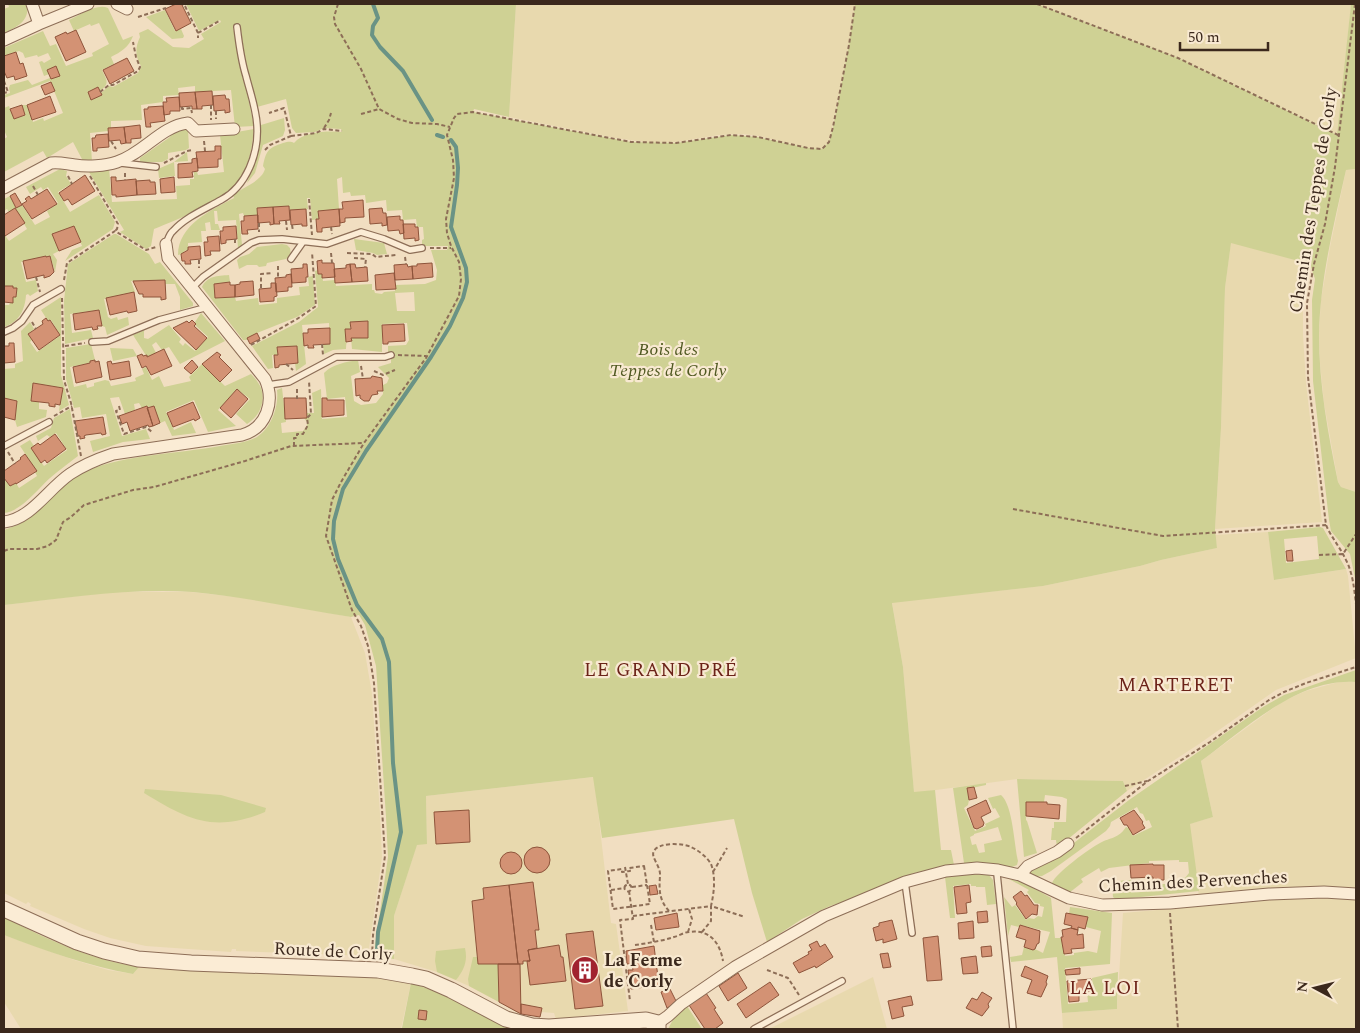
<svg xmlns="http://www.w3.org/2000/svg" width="1360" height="1033" font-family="Spectral,serif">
	<rect width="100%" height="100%" fill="#f1dec1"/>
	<path fill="#e8d9ae" d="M 516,4 L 855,4 L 849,45 L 829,142 L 822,149 L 808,148 L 759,136 L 743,134 L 719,135 L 676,142 L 652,143 L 615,138 L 509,117 Z
		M 1037,4 L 1351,4 L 1338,135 L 1178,58 Z
		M 1356,169 L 1356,492 L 1341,487 L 1338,482 L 1324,403 L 1320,362 L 1319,334 L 1321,300 L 1330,247 L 1346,170 Z
		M 1231,242 L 1310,263 L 1303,294 L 1303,335 L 1306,383 L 1322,522 L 1215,529 L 1221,428 L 1225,288 Z
		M 1268,532 L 1275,580 L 1346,569 L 1348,576 L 1356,658 L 1276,690 L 1199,744 L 1127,791 L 1123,781 L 1017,779 L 914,793 L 903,667 L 892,602 L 1043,586 L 1140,566 L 1161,560 L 1217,548 L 1215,535 Z
		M 110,592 L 191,592 L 246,598 L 351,617 L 365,653 L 372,694 L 380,814 L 382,857 L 368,956 L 236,951 L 236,949 L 232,949 L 231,952 L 146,946 L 110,938 L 84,929 L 30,906 L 31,904 L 28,902 L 26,904 L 4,893 L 4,605 Z
		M 1342,681 L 1355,682 L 1356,685 L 1356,889 L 1199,897 L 1189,824 L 1213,817 L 1201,761 L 1283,701 L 1306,691 Z
		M 594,777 L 611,923 L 616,924 L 628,1011 L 556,1019 L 554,1013 L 542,1012 L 540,1017 L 521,1014 L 469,986 L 437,972 L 394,959 L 394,916 L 417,844 L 427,844 L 426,796 Z
		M 1313,898 L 1356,899 L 1356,1029 L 1063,1029 L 1062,1013 L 1117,1009 L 1123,913 L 1270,900 Z
		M 4,935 L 74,960 L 108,970 L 133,974 L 139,967 L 363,976 L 411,983 L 401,1029 L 21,1029 L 4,1002 Z
		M 873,977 L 887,1029 L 769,1029 Z"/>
	<path fill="#cfd194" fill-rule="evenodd" d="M 8,4 L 27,4 C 30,21 17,27 4,33 L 4,9 L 9,7 Z
		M 186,4 L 516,4 L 509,117 L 474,109 L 473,112 L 631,142 L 676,143 L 731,135 L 758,137 L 808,148 L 822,149 L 829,142 L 833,127 L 849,45 L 855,4 L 1037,4 L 1178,58 L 1337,135 L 1351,4 L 1356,4 L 1356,169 L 1346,170 C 1334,224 1320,279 1319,335 C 1319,385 1328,434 1338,482 L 1341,487 L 1356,492 L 1356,583 L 1350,554 L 1331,531 L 1329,520 L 1313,381 L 1312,300 L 1315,279 L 1310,264 L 1231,243 L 1225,288 L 1221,428 L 1215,529 L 1217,548 L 1161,560 L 1140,566 L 1043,586 L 892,603 L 903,667 L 914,792 L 935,790 L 941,850 L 951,850 L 954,865 L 914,873 L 860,896 L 830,906 L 802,919 L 767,942 L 752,893 L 734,819 L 602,838 L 593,777 L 426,796 L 427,844 L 417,845 L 394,916 L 394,959 C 384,958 376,958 375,946 L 388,857 L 386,817 L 376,666 L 365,625 L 359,615 L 351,617 C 298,609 246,597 193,592 C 129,588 67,598 4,605 L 4,530 C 12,527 21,524 28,519 C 48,505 63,481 86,471 C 128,454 176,454 220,446 C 232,444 247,443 257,437 C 271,428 279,407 277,390 L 282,388 L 286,422 L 281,423 L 282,433 L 303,431 L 307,426 L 307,422 L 304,418 L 307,417 L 307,413 L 314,413 L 312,393 L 321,389 L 322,419 L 347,417 L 345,397 L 327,399 L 324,373 C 332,364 347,362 358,360 L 360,372 L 351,376 L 354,401 L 361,405 L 376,403 L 383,394 L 383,385 L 387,383 L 389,378 L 378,367 L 391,363 L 391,353 L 388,353 L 388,346 L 406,345 L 409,340 L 407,323 L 382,324 L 382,352 L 352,349 L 351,338 L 368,337 L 368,321 L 351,322 C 350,331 346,340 346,349 L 333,350 L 324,354 L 323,344 L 330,344 L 329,323 L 302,325 L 306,364 L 296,371 L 295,363 L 298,363 L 296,346 L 277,347 L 278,355 L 272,355 L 273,368 L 268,369 L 252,346 L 299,322 L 318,307 L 315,271 L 318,270 L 318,274 L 322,274 L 323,281 L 335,280 L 336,286 L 372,284 L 372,290 L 374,290 L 375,293 L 382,294 L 384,292 L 395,291 L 395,285 L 425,284 L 436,280 L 437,270 L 431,250 L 447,250 L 448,246 L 422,246 L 422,240 L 424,239 L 423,227 L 417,227 L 416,219 L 403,220 L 402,210 L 387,211 L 386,200 L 366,203 L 365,195 L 351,196 L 350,192 L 343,193 L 342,177 L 337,179 L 339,209 L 318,211 L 319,219 L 312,220 L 310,198 L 307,198 L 308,209 L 290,210 L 289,206 L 257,208 L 258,215 L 244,216 L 243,213 L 239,214 L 242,245 L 238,248 L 236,220 L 218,221 L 217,211 L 214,211 L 215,224 L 218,224 L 220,230 L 211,230 L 210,222 L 205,223 L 206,231 L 201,231 L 202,242 L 188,243 L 188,250 L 184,251 L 185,253 L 178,255 C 178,225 211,210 234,198 L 233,195 C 243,187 261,182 265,169 L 263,166 C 266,151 268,148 283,143 C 288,142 290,141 294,143 C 304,131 328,131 342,132 L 341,129 L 324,128 L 315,132 L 296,133 L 292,128 L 286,99 L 257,107 L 246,68 L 240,23 L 233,27 L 254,126 L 235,127 L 231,90 L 195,92 L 195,86 L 178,88 L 179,95 L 163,96 L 163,102 L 141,105 L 142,120 L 111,121 L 111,128 L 108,128 L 108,131 L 90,133 L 92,161 L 83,161 L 73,142 L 47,158 L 43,151 L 4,172 L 4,139 L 7,137 L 4,130 L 4,108 L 9,106 L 14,119 L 25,115 L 22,105 L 27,105 L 33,122 L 43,118 L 44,121 L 63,113 L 50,81 L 4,98 L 4,95 L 10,93 L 9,88 L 10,85 L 28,80 L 32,85 L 50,78 L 49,74 L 44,76 L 39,62 L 42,61 L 44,63 L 51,59 L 48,53 L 38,57 L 37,55 L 25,58 L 23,53 L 19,51 L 4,56 L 4,48 L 43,31 L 50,46 L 56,44 L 66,66 L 93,56 L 92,53 L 109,44 L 99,23 L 91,26 L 90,24 L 74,31 L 69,20 C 80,15 97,3 108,8 L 123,40 L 133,36 C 129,47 121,52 111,57 L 114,64 L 102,70 C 107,81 110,83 100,91 L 98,87 L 88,92 L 91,100 L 101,95 L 101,93 L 109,86 L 113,87 L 138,73 L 141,66 C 135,55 135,48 140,37 L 139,33 L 148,29 L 173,47 L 189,48 L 204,39 L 201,34 L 221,22 L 220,20 L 199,31 ZM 414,292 L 415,311 L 397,311 L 395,293 Z
		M 165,10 L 175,31 L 181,29 L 184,36 L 183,38 L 172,39 L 146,17 Z
		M 284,118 L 285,130 L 283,136 L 263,145 L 255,173 L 247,183 L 258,149 L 261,125 Z
		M 185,128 L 188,130 L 189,148 L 186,150 L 168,153 L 168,159 L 162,162 L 140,162 L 140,158 L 170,137 L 171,133 Z
		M 254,129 C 252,146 250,163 241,178 C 228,199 177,220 154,229 L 151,246 L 146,249 L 120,232 L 124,230 L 89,172 L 109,168 L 112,202 L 177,199 L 176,186 L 190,185 L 190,179 L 194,179 L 194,172 L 197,172 L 198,175 L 224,172 L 220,135 Z
		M 187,152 L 188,161 L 174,162 L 175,176 L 159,178 L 158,169 L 174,162 Z
		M 60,169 L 67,171 L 66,176 L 71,184 L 58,192 L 70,212 L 99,195 L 115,222 L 113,229 L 65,261 L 72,250 L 82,246 L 74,226 L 52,234 L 59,251 L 53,254 L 57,260 L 55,272 L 50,256 L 46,257 L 46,256 L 21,262 L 26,282 L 36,280 L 38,291 L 30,296 L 28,294 L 26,295 C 25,310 19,322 4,327 L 4,305 L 9,305 L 10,303 L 13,303 L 13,297 L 16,296 L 17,289 L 13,288 L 13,286 L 4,286 L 4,234 L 9,241 L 27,229 L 15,208 L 9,212 L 7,209 L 4,211 L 4,199 L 10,196 L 16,208 L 22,205 L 35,225 L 50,217 L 47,211 L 58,203 L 48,187 L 43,190 L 41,187 L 30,194 L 26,187 Z
		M 114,234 L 116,234 L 149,254 L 155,264 L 160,262 L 193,303 L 193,306 L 180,310 L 180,297 L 175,284 L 165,284 L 165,280 L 131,281 L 135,292 L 104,299 L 108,317 L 111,319 L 117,317 L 118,320 L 128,317 L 129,325 L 107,335 L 105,327 L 102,326 L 99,310 L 70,314 L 72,333 L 91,330 L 93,338 L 65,344 L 64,301 L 68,264 Z
		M 354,239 L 384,243 L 387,254 L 377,255 L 373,253 L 356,250 Z
		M 282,244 L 287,245 L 290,248 L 291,255 L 286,259 L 267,263 L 266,266 L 259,267 L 257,265 L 247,265 L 239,269 L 237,260 L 240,257 L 249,254 L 257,247 Z
		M 229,275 L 230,282 L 214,284 L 216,298 L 235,297 L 236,301 L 258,298 L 259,305 L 277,303 L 277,298 L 300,295 L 299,287 L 309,286 L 308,277 L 313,276 L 315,305 L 297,317 L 257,333 L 248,340 L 243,340 L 202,287 C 207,276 217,276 229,275 Z
		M 61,297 L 61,375 L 69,405 L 59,411 L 62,388 L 33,383 L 31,401 L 39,402 L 39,409 L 47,410 L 46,417 L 17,427 L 15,420 L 17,401 L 4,398 L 4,369 L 15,368 L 15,364 L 23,361 L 21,331 L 30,322 L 34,329 L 28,334 L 32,340 L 30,342 L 37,352 L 58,337 L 60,335 L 51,320 L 48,321 L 41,310 Z
		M 201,313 L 225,341 L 180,364 L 169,347 L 162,350 L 156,342 L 152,345 L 156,353 L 147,357 L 133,335 L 144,330 L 144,338 L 148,339 L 169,325 L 181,339 L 179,342 L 183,346 L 185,343 L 195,351 L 208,337 L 195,325 L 195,322 Z
		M 91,344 L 95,360 L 90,361 L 90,363 L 70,367 L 74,387 L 86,384 L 87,388 L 94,386 L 94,383 L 105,380 L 109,381 L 111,386 L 136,381 L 135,378 L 144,374 L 142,369 L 146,367 L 152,380 L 159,376 L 164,387 L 191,381 L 189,377 L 202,364 L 225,386 L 251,374 C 255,378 259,383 261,388 C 266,402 259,417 247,424 L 236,414 L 250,399 L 237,389 L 218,410 L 236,426 L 208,432 L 194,400 L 166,412 L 174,430 L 191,422 L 196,433 L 172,436 L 165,421 L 160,423 L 154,406 L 142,408 L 139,403 L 134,404 L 135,410 L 125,414 L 119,397 L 110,398 L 122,436 L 146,429 L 150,439 L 123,442 L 93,452 L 90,441 L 110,436 L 106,414 L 82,418 L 80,407 L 74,408 L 66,379 L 66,348 Z
		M 110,348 L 133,349 L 137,356 L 113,361 Z
		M 70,409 L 78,456 C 69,463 59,470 50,478 C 38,489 20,512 4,513 L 4,478 L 10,486 L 16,483 L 19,488 L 37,476 L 35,472 L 36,470 L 20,446 L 30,440 L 34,446 L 31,448 L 44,466 L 67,450 L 56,433 L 50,437 L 47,435 L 38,441 L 36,436 L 51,428 L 54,418 Z
		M 1320,527 L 1323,528 L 1346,569 L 1274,580 L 1268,532 ZM 1317,536 L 1319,559 L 1286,563 L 1284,539 Z
		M 1356,670 L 1356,685 L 1355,682 C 1298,678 1245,729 1201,761 L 1213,817 L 1190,824 L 1199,891 L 1131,898 L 1131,901 L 1118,901 L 1113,897 L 1112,885 C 1125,875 1144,883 1158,883 L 1159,884 L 1170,884 L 1181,877 L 1185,878 L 1189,873 L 1188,862 L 1179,862 L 1179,860 L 1149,861 L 1149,863 L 1109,868 L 1101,872 L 1099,868 L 1081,879 L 1083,882 L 1069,893 L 1055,886 L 1052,883 C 1056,873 1090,848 1100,843 C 1111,837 1118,839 1126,827 L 1129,828 L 1133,836 L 1152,827 L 1149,820 L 1146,821 L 1143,814 L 1140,813 L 1137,807 L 1111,822 L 1110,826 L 1106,831 L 1051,871 L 1042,876 L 1033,877 L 1030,875 L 1030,870 L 1061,853 L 1129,800 L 1263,707 L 1284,695 Z
		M 1017,779 L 1123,781 L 1127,791 L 1057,848 L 1056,840 L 1051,840 L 1052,828 L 1054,828 L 1054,822 L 1066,822 L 1067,799 L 1062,797 L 1045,795 L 1044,802 L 1026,802 L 1026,820 L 1027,821 L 1037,853 L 1024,857 Z
		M 986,783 L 986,785 L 967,789 L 969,800 L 968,805 L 964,808 L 975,831 L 986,826 L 985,824 L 1000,817 L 995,808 L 993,809 L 988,798 L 1001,795 C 1013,805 1014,845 1018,861 L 1017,865 L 1012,867 L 983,863 L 964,863 L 953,788 ZM 998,827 L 1002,840 L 984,844 L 985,852 L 979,853 L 976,844 L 972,845 L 970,837 L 974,835 L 974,834 Z
		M 145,789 L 221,795 L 266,808 L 265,812 C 214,833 188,820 144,793 Z
		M 975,874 L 989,875 L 993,880 L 996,904 L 987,905 L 985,887 L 976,887 L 976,886 L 971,886 L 971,884 L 953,886 L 955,918 L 950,918 L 945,877 Z
		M 1009,879 L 1023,882 L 1051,898 L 1055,938 L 1062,938 L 1065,956 L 1074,955 L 1074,953 L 1088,951 L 1097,953 L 1101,931 L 1086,927 L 1087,917 L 1069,914 L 1070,907 L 1112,913 L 1110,964 L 1065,968 L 1068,1004 L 1088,1002 L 1087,992 L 1093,991 L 1092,978 L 1118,972 L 1117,1009 L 1062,1013 L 1057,957 L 1011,962 L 1010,957 L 1022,955 L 1024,947 L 1033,950 L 1035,949 L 1043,953 L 1050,932 L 1020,925 L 1019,927 L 1011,925 L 1008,936 L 1004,897 L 1012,907 L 1015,905 L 1026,920 L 1029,918 L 1034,919 L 1038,916 L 1042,917 L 1044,907 L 1040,906 L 1040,904 L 1035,903 L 1027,892 L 1029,890 Z
		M 4,917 C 49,940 88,959 139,967 L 133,974 C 88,966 46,951 4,935 Z
		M 465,948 C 468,961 464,970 456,980 L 437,972 L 435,961 L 436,951 Z
		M 473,957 L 478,957 L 498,964 L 499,1002 L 469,986 L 468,979 Z
		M 411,983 C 446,993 477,1014 510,1029 L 402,1028 Z
		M 687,1006 L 702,1029 L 668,1029 L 675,1016 Z"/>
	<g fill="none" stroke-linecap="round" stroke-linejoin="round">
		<path stroke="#6a9385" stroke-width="4" d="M 373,4 L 378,18 L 373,26 L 372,35 L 380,47 L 403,71 L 432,120
			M 437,135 L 443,137
			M 377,952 L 378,932 L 401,832 L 393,763 L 389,662 L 382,639 L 357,605 L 338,559 L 333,539 L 334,521 L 343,489 L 366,451 L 431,357 L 450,326 L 463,298 L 467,282 L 466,268 L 451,227 L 457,185 L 458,168 L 456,147 L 451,140"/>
	</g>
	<path fill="#d39274" stroke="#8e543b" d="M 176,4 L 186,4 L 182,5 L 191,23 L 176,31 L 165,9 Z
		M 76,30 L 86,52 L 66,61 L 55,37 L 66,32 L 67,34 Z
		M 16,52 L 20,64 L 23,63 L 27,76 L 15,80 L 14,76 L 7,78 L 4,71 L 4,56 Z
		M 127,58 L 134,71 L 110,84 L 103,70 Z
		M 56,66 L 60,76 L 51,79 L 47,70 Z
		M 51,82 L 55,91 L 45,95 L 41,86 Z
		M 98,87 L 102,95 L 91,100 L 88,92 Z
		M 212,91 L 213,105 L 202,106 L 202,109 L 197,109 L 195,92 Z
		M 195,92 L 197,109 L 192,109 L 192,106 L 180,107 L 179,93 Z
		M 225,95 L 226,99 L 229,99 L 230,112 L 225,113 L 225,110 L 214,111 L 213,96 Z
		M 50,96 L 56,112 L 32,120 L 27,105 Z
		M 179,97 L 180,111 L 170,111 L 170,114 L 164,115 L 163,102 L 167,102 L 166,98 Z
		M 22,105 L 25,115 L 14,119 L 10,109 Z
		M 163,106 L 165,121 L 150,123 L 151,127 L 146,127 L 144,109 L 148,109 L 148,107 Z
		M 140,125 L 141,138 L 131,139 L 131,143 L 126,143 L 124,127 Z
		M 124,127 L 126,143 L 121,144 L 120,140 L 109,141 L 108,128 Z
		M 108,134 L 109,147 L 97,148 L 97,151 L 93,151 L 92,138 L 95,138 L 96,135 Z
		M 215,146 L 221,146 L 221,159 L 218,159 L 218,167 L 198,168 L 196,152 L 215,151 Z
		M 197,158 L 198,171 L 192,172 L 193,177 L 178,178 L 178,164 L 192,163 L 192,159 Z
		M 85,175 L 95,191 L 72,205 L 68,199 L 64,201 L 59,193 Z
		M 111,177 L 116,177 L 116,181 L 136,179 L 137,195 L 116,197 L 116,195 L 112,195 Z
		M 174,177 L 175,192 L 161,193 L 160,179 Z
		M 150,180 L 150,182 L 155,182 L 156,194 L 137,195 L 136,181 Z
		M 47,189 L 57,204 L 32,219 L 22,204 L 27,201 L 25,199 L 29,196 L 31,199 Z
		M 15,193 L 22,205 L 16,208 L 10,196 Z
		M 363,200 L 364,217 L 345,218 L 345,222 L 340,223 L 339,209 L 343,209 L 342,202 Z
		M 289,206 L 290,220 L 279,221 L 280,224 L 274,224 L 273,207 Z
		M 273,207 L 274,224 L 270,225 L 270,222 L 258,223 L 257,208 Z
		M 15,208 L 25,223 L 5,236 L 4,234 L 4,215 Z
		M 382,208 L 383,213 L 386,213 L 387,225 L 382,226 L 382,223 L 370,224 L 369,209 Z
		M 306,209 L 307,226 L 302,226 L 302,224 L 291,225 L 290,210 Z
		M 339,209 L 340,226 L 322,228 L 322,232 L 317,232 L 316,219 L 319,219 L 318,211 Z
		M 258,215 L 258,229 L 247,230 L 248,234 L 242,234 L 241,221 L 244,221 L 244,216 Z
		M 400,216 L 400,220 L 403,220 L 404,233 L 400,234 L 399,230 L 388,231 L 387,217 Z
		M 403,224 L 415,224 L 415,227 L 418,227 L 419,240 L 415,241 L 415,238 L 404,239 Z
		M 74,226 L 81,242 L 59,251 L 52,234 Z
		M 236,226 L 237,239 L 226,240 L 226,243 L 221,244 L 220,231 L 223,231 L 223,227 Z
		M 219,236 L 220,251 L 210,251 L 211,255 L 205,256 L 204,242 L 208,242 L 207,237 Z
		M 200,246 L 201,259 L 190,260 L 191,264 L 185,264 L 185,261 L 182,261 L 181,254 L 188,250 L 188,247 Z
		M 46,256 L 46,257 L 50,256 L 54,272 L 50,276 L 44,278 L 44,275 L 27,279 L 23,261 Z
		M 322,260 L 322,263 L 334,263 L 335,277 L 322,278 L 322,274 L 318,274 L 317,261 Z
		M 432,263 L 433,277 L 413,279 L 412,266 L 417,266 L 417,264 Z
		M 303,264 L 307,264 L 308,277 L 306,277 L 306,282 L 292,283 L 291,269 L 303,268 Z
		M 350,264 L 355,264 L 356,268 L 367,267 L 368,281 L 352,282 Z
		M 350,264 L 352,282 L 335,283 L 334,269 L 346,268 L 346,265 Z
		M 407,264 L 408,267 L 412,266 L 413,279 L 395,280 L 394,265 Z
		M 394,273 L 396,289 L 376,290 L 375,275 Z
		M 291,274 L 292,287 L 288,287 L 288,291 L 276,292 L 275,278 L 286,277 L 286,275 Z
		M 165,280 L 166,299 L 161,300 L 161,297 L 143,297 L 143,294 L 139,294 L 133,281 Z
		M 253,281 L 254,295 L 235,297 L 235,285 L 240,284 L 240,282 Z
		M 230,282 L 230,285 L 235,285 L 235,297 L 215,298 L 214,284 Z
		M 271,283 L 276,283 L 277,296 L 274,297 L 274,301 L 260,302 L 259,289 L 271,288 Z
		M 4,286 L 13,286 L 13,288 L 17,288 L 16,297 L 13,297 L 13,303 L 4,302 Z
		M 134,292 L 137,311 L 128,313 L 127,311 L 110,315 L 106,298 Z
		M 99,310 L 102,326 L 97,326 L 98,329 L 93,330 L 92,327 L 75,330 L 73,314 Z
		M 46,318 L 48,321 L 50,320 L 60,335 L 39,350 L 28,334 L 43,324 L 42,321 Z
		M 192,320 L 196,324 L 194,326 L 207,338 L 196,350 L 173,328 L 187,321 L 189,323 Z
		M 368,321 L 368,338 L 351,338 L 352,341 L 346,342 L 345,329 L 351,329 L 350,322 Z
		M 404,324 L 405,341 L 388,342 L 388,344 L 383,344 L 382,325 Z
		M 330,328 L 330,344 L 313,345 L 314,348 L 308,348 L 308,345 L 304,346 L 303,333 L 308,333 L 308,329 Z
		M 257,333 L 260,339 L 250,344 L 247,338 Z
		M 9,343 L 14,343 L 15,362 L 4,363 L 4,346 L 9,346 Z
		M 297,346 L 298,363 L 279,365 L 279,367 L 275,368 L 274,355 L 278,355 L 277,347 Z
		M 164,349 L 172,366 L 151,375 L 146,366 L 142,368 L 137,356 L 142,354 L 143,356 L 147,355 L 147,357 Z
		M 217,352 L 221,355 L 219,357 L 232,370 L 220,382 L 202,364 Z
		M 95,360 L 95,362 L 99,361 L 102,377 L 76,383 L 73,367 L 90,363 L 90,361 Z
		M 192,360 L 198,367 L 191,374 L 184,368 Z
		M 111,361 L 112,364 L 129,361 L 131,376 L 110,380 L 107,362 Z
		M 372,376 L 382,378 L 383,391 L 377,391 L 378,394 L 372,395 L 369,401 L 364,401 L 360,398 L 360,395 L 356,396 L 355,379 L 371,378 Z
		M 33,383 L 63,388 L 60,405 L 55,404 L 55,407 L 49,406 L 49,403 L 31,401 Z
		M 237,389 L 248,399 L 231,418 L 220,408 Z
		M 4,398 L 17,401 L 15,420 L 4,417 Z
		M 284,398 L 306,398 L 307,418 L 285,419 Z
		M 322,398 L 327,398 L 327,400 L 344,400 L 344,415 L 322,417 Z
		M 193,402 L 200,418 L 195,421 L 194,419 L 173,427 L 167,413 Z
		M 147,406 L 153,426 L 149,427 L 148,425 L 130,431 L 127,422 L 122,424 L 119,416 Z
		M 154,406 L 160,423 L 153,426 L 147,408 Z
		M 103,417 L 106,434 L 102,435 L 101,433 L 86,435 L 84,436 L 85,438 L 80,439 L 80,436 L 78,436 L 75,421 Z
		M 55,434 L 66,449 L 47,463 L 45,460 L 41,463 L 31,448 L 38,443 L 40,445 Z
		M 25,454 L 37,471 L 16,484 L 16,483 L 10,486 L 4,478 L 4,471 L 21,459 L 20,458 Z
		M 1292,550 L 1293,561 L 1287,561 L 1286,551 Z
		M 974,787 L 977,798 L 969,800 L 967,788 Z
		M 986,800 L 991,812 L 981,817 L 984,823 L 983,826 L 977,829 L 974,828 L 967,809 Z
		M 1026,802 L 1047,802 L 1047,804 L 1060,805 L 1059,819 L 1026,816 Z
		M 469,810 L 470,842 L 436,844 L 434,812 Z
		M 1134,810 L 1143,822 L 1142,823 L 1145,828 L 1133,835 L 1127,825 L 1124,825 L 1120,818 Z
		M524 860a13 13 0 1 1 26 0a13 13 0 1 1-26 0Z
		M500 863a11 11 0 1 1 22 0a11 11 0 1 1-22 0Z
		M 1153,864 L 1153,865 L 1164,865 L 1164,880 L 1153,880 L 1153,877 L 1131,878 L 1130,865 Z
		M 533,882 L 539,930 L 535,930 L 537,948 L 528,950 L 530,961 L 523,961 L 523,964 L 518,964 L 509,885 Z
		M 509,885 L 518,964 L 478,964 L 472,901 L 484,899 L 483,888 Z
		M 656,885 L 658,894 L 650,895 L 649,886 Z
		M 969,885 L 971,902 L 966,903 L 967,913 L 957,914 L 954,887 Z
		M 1021,891 L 1025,896 L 1027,895 L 1034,905 L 1038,905 L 1037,915 L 1032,914 L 1026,919 L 1016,904 L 1017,903 L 1013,897 Z
		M 987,911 L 988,922 L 978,923 L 977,912 Z
		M 677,913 L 679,927 L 656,930 L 654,918 Z
		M 1066,913 L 1088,917 L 1085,929 L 1078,927 L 1078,930 L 1071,928 L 1072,926 L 1064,924 Z
		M 892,920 L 897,939 L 883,943 L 883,939 L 876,941 L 873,928 L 879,926 L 879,923 Z
		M 973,921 L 974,938 L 959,939 L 958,923 Z
		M 1020,925 L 1040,931 L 1039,943 L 1037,944 L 1035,949 L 1033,950 L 1024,947 L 1026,940 L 1016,937 Z
		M 1071,928 L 1078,930 L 1077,935 L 1083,934 L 1084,948 L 1071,949 L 1072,953 L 1064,954 L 1061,937 L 1063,937 L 1062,930 Z
		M 593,931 L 603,1006 L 575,1009 L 566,934 Z
		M 938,936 L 942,980 L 927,981 L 923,938 Z
		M 817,941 L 820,947 L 825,944 L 833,957 L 816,968 L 815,966 L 799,973 L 793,963 L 809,954 L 808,952 L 812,950 L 809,945 Z
		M 559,945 L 561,957 L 563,957 L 566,981 L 530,985 L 527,961 L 530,961 L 528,950 Z
		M 654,946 L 659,985 L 631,989 L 628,970 L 633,970 L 632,964 L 627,964 L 626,951 Z
		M 991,946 L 992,956 L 982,957 L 981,947 Z
		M 888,953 L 891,967 L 883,968 L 880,954 Z
		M 976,956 L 978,973 L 963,974 L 961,958 Z
		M 498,964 L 520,964 L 521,1014 L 499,1002 Z
		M 1025,966 L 1048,976 L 1046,982 L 1047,984 L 1041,997 L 1027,993 L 1032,980 L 1021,976 Z
		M 1080,968 L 1080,974 L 1066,975 L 1065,970 Z
		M 738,973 L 747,988 L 728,1001 L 719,986 Z
		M 1091,979 L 1092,991 L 1079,993 L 1079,1001 L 1069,1002 L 1067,981 Z
		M 770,982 L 779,995 L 746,1018 L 737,1004 Z
		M 670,989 L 677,1003 L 667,1008 L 661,992 Z
		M 982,992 L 992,998 L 988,1004 L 989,1007 L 982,1016 L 966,1008 L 972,998 L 977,1000 Z
		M 706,993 L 716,1008 L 714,1009 L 723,1023 L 715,1029 L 705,1029 L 689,1005 Z
		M 911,996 L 913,1005 L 902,1007 L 904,1016 L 892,1019 L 888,1001 Z
		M 521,1004 L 542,1008 L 540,1017 L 521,1014 Z
		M 419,1010 L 427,1011 L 426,1020 L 418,1019 Z"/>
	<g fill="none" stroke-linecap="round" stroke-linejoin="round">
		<g stroke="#8d6e57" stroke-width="8">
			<path id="service" d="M 121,163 L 156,167
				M 166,244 C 168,240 169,234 173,231 C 186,217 205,209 221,200 C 247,186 259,153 257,125 C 256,108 250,92 246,76 C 241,60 239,44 237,27
				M 291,259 L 303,242
				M 192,288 L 203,277 L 251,243 L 259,240 L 282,239 L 327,244 L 361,232 L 384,239 L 410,250 L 422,248
				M 4,332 L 13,328 L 22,321 L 33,305 L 61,289
				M 92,342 L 108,341 L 159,320 L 208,307
				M 268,385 L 289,382 L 336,357 L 385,357 L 391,355
				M 4,446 L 49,422
				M 998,870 L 997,874 L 1013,1029
				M 905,882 L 912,933
				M 754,1029 L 842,981"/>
		</g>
		<g stroke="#8d6e57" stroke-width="13">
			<path id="minor" d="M 117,4 L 127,9
				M 39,24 L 88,4
				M 4,40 L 39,24 L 32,4
				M 4,188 L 51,163 C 60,162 66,164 75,165 C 87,167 105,166 117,162 C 144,153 161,126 188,123 L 196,131 L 234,129
				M 4,522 C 31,519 48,489 70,474 C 83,465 98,459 113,454 L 242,435 C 267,428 275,401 265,379 L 168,258 L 166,244
				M 1020,875 L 1028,866 L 1057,852 L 1068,844
				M 658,1023 L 668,1016 L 681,1004 L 735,967 L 824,916 L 905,882 L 946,871 L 977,868 L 998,870 L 1020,875 L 1069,898 L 1102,905 L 1170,903 L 1269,894 L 1324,892 L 1356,894"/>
		</g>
		<g stroke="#8d6e57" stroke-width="17">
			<path id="tertiary" d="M 4,909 L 77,942 L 104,951 L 138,959 L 191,963 L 378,970 L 412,976 L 426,979 L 451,990 L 506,1019 L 532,1026 L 549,1027 L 646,1020 L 658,1023 L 658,1029"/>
		</g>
		<path stroke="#8d6e57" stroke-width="2" stroke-dasharray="4 2.5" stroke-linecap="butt" d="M 338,4 L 334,17 L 335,24 L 361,69 L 379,109 L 398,119 L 412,123 L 437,124 L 450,127
			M 1037,4 L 1178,58 L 1338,135
			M 1355,4 L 1335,167 L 1325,224 L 1314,264 L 1307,303 L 1308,377 L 1326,525 C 1331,537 1340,547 1346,560 C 1353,574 1354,588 1356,604
			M 185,6 L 198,33 L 198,38
			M 138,17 L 166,8
			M 198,33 L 219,21
			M 4,81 L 8,92 L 4,93
			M 100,92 L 109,85 L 113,85 L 138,71 L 140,67 L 136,57 L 133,42
			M 211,105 L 211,120
			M 182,107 L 182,109 L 191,108 L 192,113
			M 216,111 L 216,119
			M 361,114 L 379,109
			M 324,128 L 329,120 L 331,113
			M 291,136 L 316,133 L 324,129 L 342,131
			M 111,141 L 116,149
			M 204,141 L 205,151
			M 265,150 L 270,145 L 291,136 L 284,108 L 269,113
			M 164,163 L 187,151 L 193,150
			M 125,173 L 125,180
			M 68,176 L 72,184
			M 90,176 L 118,224 L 117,229 L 115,231
			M 33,186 L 38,195
			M 309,199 L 312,235
			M 286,221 L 287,230
			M 259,223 L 259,232
			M 292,225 L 293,231
			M 331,227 L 332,234
			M 235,239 L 235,245
			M 430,248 L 451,248
			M 331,253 L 332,263
			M 347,253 L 372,254 L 376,257 L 396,255
			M 405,257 L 406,264
			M 354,258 L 366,259 L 365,267
			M 199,260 L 199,268
			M 278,266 L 278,278
			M 36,277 L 40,292
			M 64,280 L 67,263 L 115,231 L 146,250 L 156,247
			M 261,288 L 261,274 L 273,273
			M 62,298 L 64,380 L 71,403 L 81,456
			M 32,322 L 36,329
			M 322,344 L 323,355
			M 251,345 L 297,319 L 316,306 L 312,252
			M 65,346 L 85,343
			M 398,355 L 426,356
			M 286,364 L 293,370
			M 361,366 L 363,379
			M 374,371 L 383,375 L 395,370
			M 297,389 L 297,399
			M 119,406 L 120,410 L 116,411 L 124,434 L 146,427 L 152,432
			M 54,416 L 72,406
			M 294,446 L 294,438 L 297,438 L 297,434 L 303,434 L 308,425 L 307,418 L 311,414 L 309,381
			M 8,452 L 15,464
			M 1013,509 L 1163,536 L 1326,525
			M 4,551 L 9,549 L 37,549 L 48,546 L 56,540 L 63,522 L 71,517 L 84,505 L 133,490 L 154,487 L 245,461 L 291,446 L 364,443
			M 1319,555 L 1343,554 L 1356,534
			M 1125,786 L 1147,781
			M 1076,838 L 1148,781 L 1210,742 L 1269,700 L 1284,692 L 1306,683 L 1356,667
			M 644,866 L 650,904 L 613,909 L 608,871 L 622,869 L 622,872 L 630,871 L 629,868 Z
			M 625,867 L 628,884
			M 713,872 L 727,848
			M624.5 888a3.5 3.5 0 1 1 7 0a3.5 3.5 0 1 1-7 0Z
			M 632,887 L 647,885
			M 611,890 L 625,888
			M 629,891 L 633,919 L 620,920 L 630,1001
			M 1170,913 L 1178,1029
			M 633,916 L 711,906 C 714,893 716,877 711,864 C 707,857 698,850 691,847 C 682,843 659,842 654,851 C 650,857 661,866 660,876 C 659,890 659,900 669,911
			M 651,925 L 654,942
			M 688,932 L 692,919 L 689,909
			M 702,932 L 711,921 L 711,906 L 745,917
			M 635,945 C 648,943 662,941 674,937 C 679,936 684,932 689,932 C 710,929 720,943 723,961
			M 372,957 L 373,935 L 385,856 L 374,683 L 368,646 L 361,626 L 352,610 L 326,536 L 332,500 L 341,482 L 364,443 L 426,358 L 459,296 L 461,279 L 459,262 L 451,246 L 447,233 L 446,219 L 454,178 L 453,160 L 447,135 L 454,118 L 457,114 L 473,112 L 631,142 L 676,143 L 731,135 L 758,137 L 808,148 L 822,149 L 829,142 L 833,127 L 849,45 L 855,4
			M 767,970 L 788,978 L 799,995"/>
		<use href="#service" stroke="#fbecd5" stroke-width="5.5"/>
		<use href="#minor" stroke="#fbecd5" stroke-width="11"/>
		<use href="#tertiary" stroke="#fbecd5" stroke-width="15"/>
	</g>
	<defs>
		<g id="building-disc" transform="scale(1.4375)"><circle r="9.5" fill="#a1222f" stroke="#f8e9d1"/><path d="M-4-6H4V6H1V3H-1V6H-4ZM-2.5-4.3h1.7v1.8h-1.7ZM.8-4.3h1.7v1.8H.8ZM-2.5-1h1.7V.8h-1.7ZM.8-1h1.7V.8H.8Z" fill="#fff"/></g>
	</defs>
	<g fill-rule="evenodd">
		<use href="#building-disc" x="585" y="970"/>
	</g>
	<g text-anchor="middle" stroke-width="4.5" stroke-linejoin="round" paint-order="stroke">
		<g font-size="18" fill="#3b281c" stroke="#f8e9d1">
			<text transform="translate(1313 200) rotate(-81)" y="6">Chemin des Teppes de Corly</text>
			<text transform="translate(1193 881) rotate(-3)" y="6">Chemin des Pervenches</text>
			<text transform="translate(333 951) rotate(3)" y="6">Route de Corly</text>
		</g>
		<g font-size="18" font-style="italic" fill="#505921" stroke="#f8e9d1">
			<text x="668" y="355">Bois des<tspan x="668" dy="21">Teppes de Corly</tspan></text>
		</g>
		<g font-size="18" font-weight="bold" fill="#3b281c" stroke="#f8e9d1" text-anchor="start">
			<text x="604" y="966">La Ferme<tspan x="604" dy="21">de Corly</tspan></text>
		</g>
		<g font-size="19" letter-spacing="1" fill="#6b2218" stroke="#f8e9d1">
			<text x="661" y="676">LE GRAND PRÉ</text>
			<text x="1176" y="691">MARTERET</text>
			<text x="1105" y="994">LA LOI</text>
		</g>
	</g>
	<rect width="1360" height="1033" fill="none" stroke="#3b281c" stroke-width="10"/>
	<g transform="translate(1315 988) rotate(277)" stroke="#f8e9d1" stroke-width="4" paint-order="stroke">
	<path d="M0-4L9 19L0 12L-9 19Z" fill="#3b281c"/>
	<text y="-8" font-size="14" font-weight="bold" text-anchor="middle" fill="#3b281c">N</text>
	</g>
	<path d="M1180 42v8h88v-8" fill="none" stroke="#3b281c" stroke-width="2.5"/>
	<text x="1188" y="42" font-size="15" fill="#3b281c" stroke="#f8e9d1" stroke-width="4" paint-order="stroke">50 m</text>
</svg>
